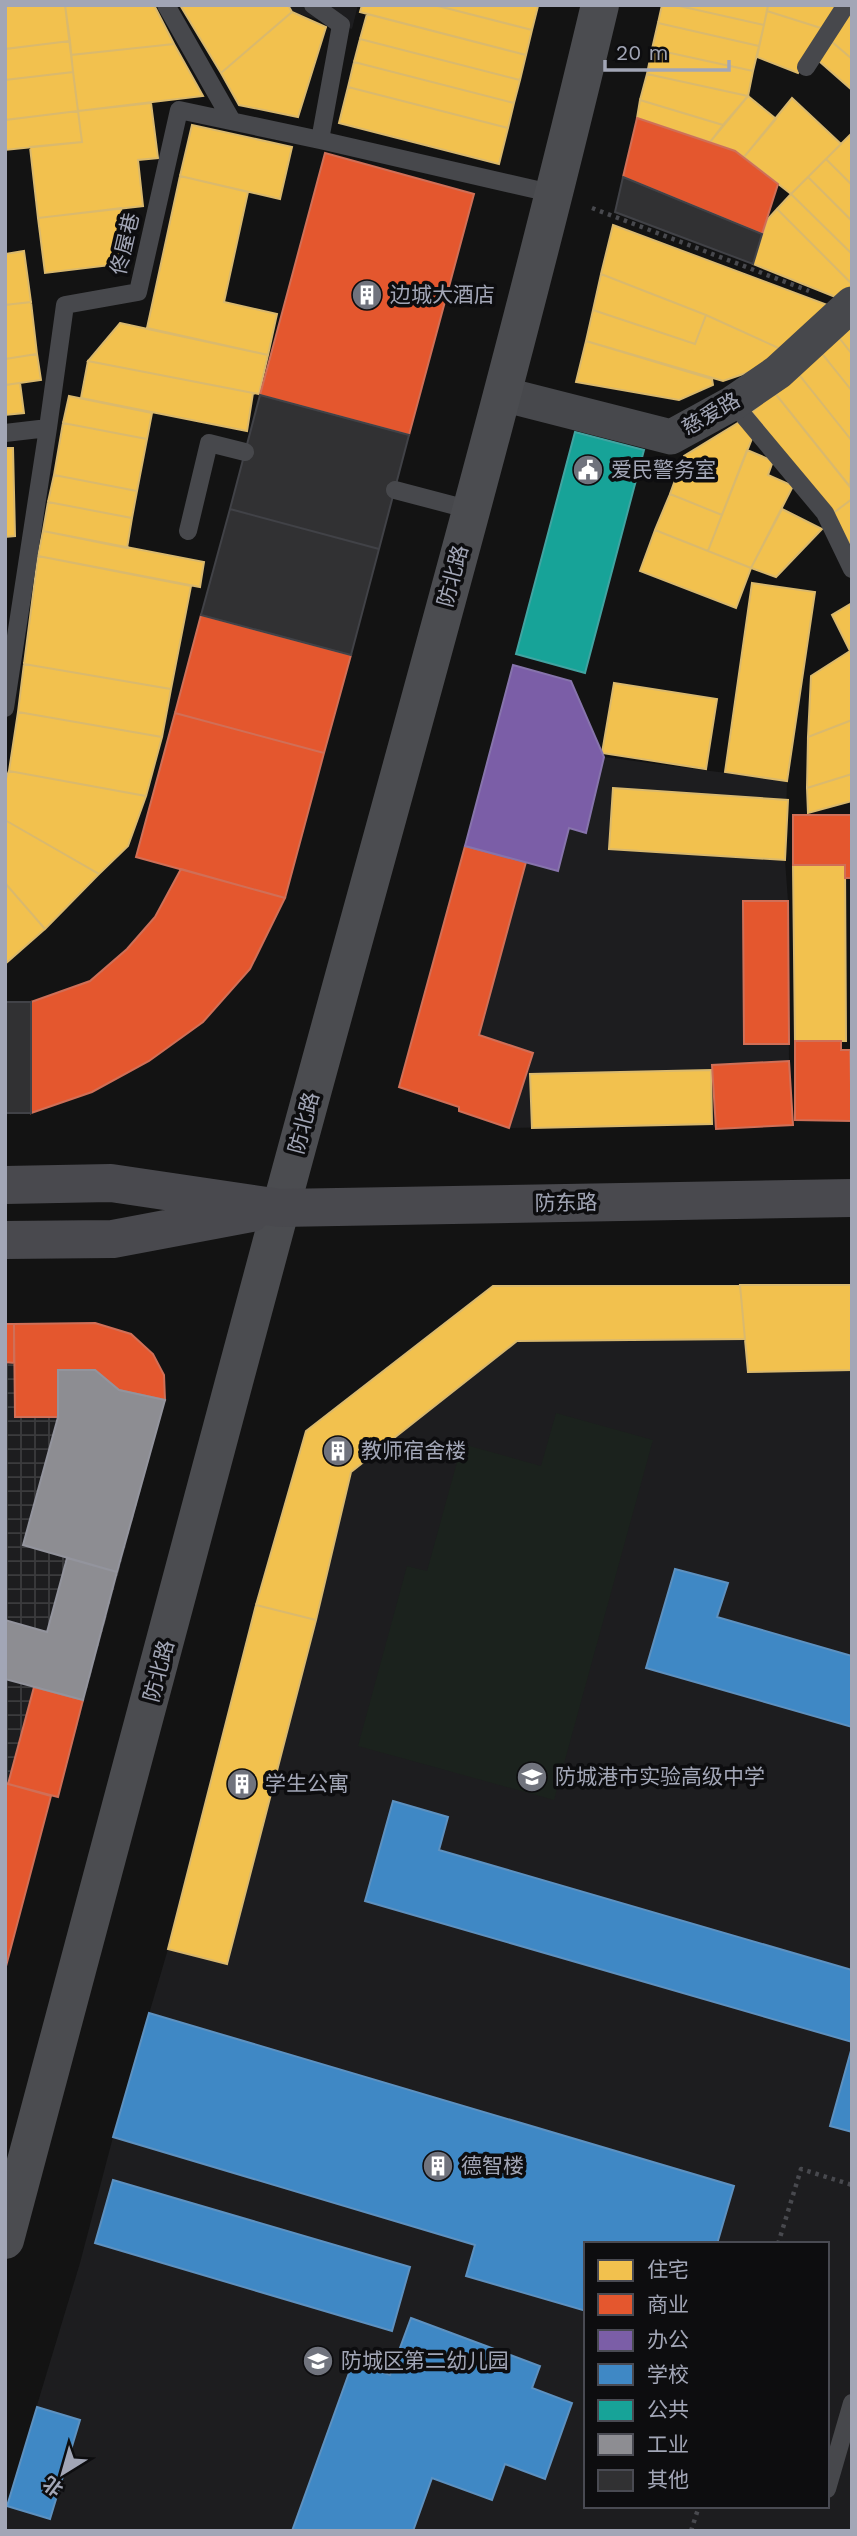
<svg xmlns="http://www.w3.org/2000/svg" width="857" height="2536" font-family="'Work Sans','Noto Sans SC',sans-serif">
	<defs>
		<pattern id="industrial-grid" width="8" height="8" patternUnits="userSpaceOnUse" patternTransform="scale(1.75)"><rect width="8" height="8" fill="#1d1d1f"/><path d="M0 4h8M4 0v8" fill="none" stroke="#3b3b3d"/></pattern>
	</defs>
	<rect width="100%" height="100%" fill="#131313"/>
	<path fill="#1d1d1f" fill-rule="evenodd" d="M 288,5 L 358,5 L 352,29 L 292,12 Z
		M 604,757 L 787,781 L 785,860 L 788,901 L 789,1061 L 793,1125 L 716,1129 L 712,1124 L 509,1128 L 459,1111 L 459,1107 L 399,1087 L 465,846 L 558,870 L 569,828 L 586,832 Z
		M 852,1285 L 852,2531 L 5,2531 L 5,2511 L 80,2263 L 113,2137 L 168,1949 L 256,1605 L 306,1431 L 493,1286 ZM 586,2244 L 827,2244 L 827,2506 L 586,2506 Z"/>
	<path fill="url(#industrial-grid)" d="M 5,1324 L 14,1324 L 15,1417 L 165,1400 L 58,1797 L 5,1783 Z"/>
	<path fill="#1b221d" d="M 556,1413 L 653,1440 L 554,1800 L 358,1746 L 407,1566 L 427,1571 L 462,1444 L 541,1466 Z"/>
	<path fill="#f2c14e" stroke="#dab96d" stroke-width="2" d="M 5,5 L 65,5 L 70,41 L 5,49 Z
		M 65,5 L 154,5 L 174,44 L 71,55 Z
		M 180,5 L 288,5 L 292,12 L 221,73 Z
		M 362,5 L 434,5 L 532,30 L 526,55 L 360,12 Z
		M 434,5 L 537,5 L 538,6 L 532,30 Z
		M 662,5 L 675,5 L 764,25 L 759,46 L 658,23 Z
		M 675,5 L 768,5 L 764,25 Z
		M 768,5 L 839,5 L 824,29 L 767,11 Z
		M 852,8 L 852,59 L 831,41 Z
		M 767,11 L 824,29 L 798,73 L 757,57 Z
		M 292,12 L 326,27 L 298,117 L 239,105 L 221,73 Z
		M 367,14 L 526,55 L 520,80 L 360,39 Z
		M 658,23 L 759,46 L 753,71 L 652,49 Z
		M 360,39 L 520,80 L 514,103 L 354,62 Z
		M 70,41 L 73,72 L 5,80 L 5,49 Z
		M 831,41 L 852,59 L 852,90 L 819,61 Z
		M 174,44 L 203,96 L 78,111 L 71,55 Z
		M 652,49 L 753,71 L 748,96 L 647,74 Z
		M 354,62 L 514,103 L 508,128 L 348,87 Z
		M 73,72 L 78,111 L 5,120 L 5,80 Z
		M 647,74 L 748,96 L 723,125 L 640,100 Z
		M 348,87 L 508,128 L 499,164 L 339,123 Z
		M 748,96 L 776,119 L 744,157 L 735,151 L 710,142 Z
		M 792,98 L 841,144 L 791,194 L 744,157 Z
		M 640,100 L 723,125 L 710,142 L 637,118 Z
		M 151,103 L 158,158 L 138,160 L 143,206 L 38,218 L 30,147 L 82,142 L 78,111 Z
		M 78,111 L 82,142 L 5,150 L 5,120 Z
		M 192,125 L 292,147 L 280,199 L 180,176 Z
		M 852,133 L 852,185 L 826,159 Z
		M 826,159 L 852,185 L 852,221 L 808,177 Z
		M 180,176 L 248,192 L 224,302 L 277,314 L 268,355 L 147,328 Z
		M 808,177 L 852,221 L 852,254 L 791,194 Z
		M 791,194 L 852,254 L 852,284 L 777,209 Z
		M 121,208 L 128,263 L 45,273 L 38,218 Z
		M 777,209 L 852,284 L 852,291 L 843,300 L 753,264 L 767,220 Z
		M 613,225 L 833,307 L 785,351 L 706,315 L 601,274 Z
		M 24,251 L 31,302 L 5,305 L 5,254 Z
		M 601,274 L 706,315 L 695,344 L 593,310 Z
		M 31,302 L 37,354 L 5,359 L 5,305 Z
		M 593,310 L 695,344 L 706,315 L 785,351 L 758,369 L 723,381 L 586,341 Z
		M 852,322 L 852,354 L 837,335 Z
		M 120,323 L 268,355 L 259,394 L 88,361 Z
		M 837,335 L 852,354 L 852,391 L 820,351 Z
		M 586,341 L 712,379 L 713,385 L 679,400 L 576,382 Z
		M 820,351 L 852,391 L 852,441 L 797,372 Z
		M 37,354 L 41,380 L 5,385 L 5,359 Z
		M 88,361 L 253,393 L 247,431 L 81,398 Z
		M 797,372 L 852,441 L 850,487 L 774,392 Z
		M 20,383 L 24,413 L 5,415 L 5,385 Z
		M 774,392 L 852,489 L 852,499 L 832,514 L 752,412 Z
		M 69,396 L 152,413 L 147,439 L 63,423 Z
		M 741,421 L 753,436 L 722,515 L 670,494 L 684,456 Z
		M 63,423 L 147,439 L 137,491 L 54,475 Z
		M 5,448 L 13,448 L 15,536 L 5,537 Z
		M 747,450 L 773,461 L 768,475 L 793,486 L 751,568 L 708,551 Z
		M 54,475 L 137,491 L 132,518 L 48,502 Z
		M 670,494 L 722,515 L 708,551 L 655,530 Z
		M 852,499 L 852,548 L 832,514 Z
		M 48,502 L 132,518 L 127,548 L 43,531 Z
		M 782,509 L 822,529 L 776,577 L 751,568 Z
		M 655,530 L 751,568 L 736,608 L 640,571 Z
		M 43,531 L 204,562 L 200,587 L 38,556 Z
		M 38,556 L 191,586 L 171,689 L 24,664 Z
		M 752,583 L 815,592 L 787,781 L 725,772 Z
		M 852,603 L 852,720 L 808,737 L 811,676 L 850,651 L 832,615 Z
		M 24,664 L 171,689 L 162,737 L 18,712 Z
		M 614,683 L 717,699 L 706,769 L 602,753 Z
		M 18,712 L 162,737 L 146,796 L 9,771 Z
		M 852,720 L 852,774 L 807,788 L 808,737 Z
		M 9,771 L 146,796 L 128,846 L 99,874 L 5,820 L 5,781 Z
		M 852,774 L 852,801 L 808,813 L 807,788 Z
		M 613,788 L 788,800 L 785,860 L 609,849 Z
		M 5,820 L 99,874 L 45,929 L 5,883 Z
		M 793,865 L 845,865 L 846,1041 L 795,1041 Z
		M 5,883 L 45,929 L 5,964 Z
		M 711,1070 L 712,1124 L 532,1128 L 530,1074 Z
		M 740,1285 L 852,1285 L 852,1370 L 748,1372 Z
		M 740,1285 L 745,1339 L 517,1341 L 351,1472 L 316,1620 L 256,1605 L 306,1431 L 493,1286 Z
		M 256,1605 L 316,1620 L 227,1964 L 168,1949 Z"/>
	<path fill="#e4572e" stroke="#d06f57" stroke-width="2" d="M 637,118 L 735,151 L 778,184 L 762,234 L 623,177 Z
		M 325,153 L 474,194 L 409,435 L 260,395 Z
		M 201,615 L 351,655 L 324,753 L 175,713 Z
		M 175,713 L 324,753 L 285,898 L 136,857 Z
		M 793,815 L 852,815 L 852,878 L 845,878 L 845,865 L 793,865 Z
		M 465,846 L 526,862 L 479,1035 L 533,1053 L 509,1128 L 459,1111 L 459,1107 L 399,1087 Z
		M 181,869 L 285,898 L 250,969 L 203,1022 L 149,1061 L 92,1092 L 31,1113 L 31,1002 L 90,981 L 127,949 L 155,917 Z
		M 743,901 L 788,901 L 789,1044 L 744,1044 Z
		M 795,1041 L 841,1041 L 841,1050 L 850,1050 L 852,1121 L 795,1120 Z
		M 789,1061 L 793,1125 L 716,1129 L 712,1065 Z
		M 95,1323 L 131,1334 L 153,1354 L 164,1375 L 165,1400 L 119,1390 L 95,1370 L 58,1370 L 58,1417 L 15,1417 L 14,1324 Z
		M 5,1324 L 14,1324 L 14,1363 L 5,1362 Z
		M 34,1687 L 83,1700 L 58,1797 L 8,1784 Z
		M 5,1783 L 51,1796 L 5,1970 Z"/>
	<path fill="#7b5ea7" stroke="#8774ac" stroke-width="2" d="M 513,665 L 571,681 L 604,757 L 586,833 L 569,828 L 558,871 L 465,846 Z"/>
	<path fill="#3f88c5" stroke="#5d91c0" stroke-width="2" d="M 675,1569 L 728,1583 L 717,1617 L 852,1656 L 852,1727 L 646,1668 Z
		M 393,1801 L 448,1817 L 439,1850 L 852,1970 L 852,2042 L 365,1901 Z
		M 149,2013 L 734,2186 L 717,2244 L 586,2244 L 586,2311 L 466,2276 L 475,2245 L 113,2137 Z
		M 852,2047 L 852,2132 L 830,2126 Z
		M 113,2180 L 410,2267 L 392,2331 L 95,2243 Z
		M 411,2318 L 540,2366 L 532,2388 L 572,2403 L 545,2479 L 505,2464 L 492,2500 L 432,2478 L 413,2531 L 292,2531 L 353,2362 L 390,2375 Z
		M 37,2407 L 80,2420 L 50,2519 L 7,2506 Z"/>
	<path fill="#17a398" stroke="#41a4a1" stroke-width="2" d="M 575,432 L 644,450 L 585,673 L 516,654 Z"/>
	<path fill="#8d8d92" stroke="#93949d" stroke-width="2" d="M 58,1370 L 95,1370 L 119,1390 L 165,1400 L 117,1572 L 23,1545 L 58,1417 Z
		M 67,1558 L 117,1572 L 83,1700 L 5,1679 L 5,1620 L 47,1632 Z"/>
	<path fill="#313133" stroke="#414247" stroke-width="2" d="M 623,177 L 762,234 L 753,264 L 615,212 Z
		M 260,395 L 409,435 L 379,549 L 230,509 Z
		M 230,509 L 379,549 L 351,655 L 201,615 Z
		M 5,1002 L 31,1002 L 31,1113 L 5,1113 Z"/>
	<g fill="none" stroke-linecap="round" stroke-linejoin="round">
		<path stroke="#48494e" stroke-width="4.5" stroke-dasharray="3.5 5" stroke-linecap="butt" d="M 592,208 L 809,291
			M 778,2244 L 801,2169 L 852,2185
			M 691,2531 L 699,2506"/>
		<path stroke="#47484c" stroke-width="18" d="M 166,5 L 232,121
			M 313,5 L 341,25 L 320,140
			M 806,67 L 846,5
			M 733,403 L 825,513 L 852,569
			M 5,433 L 48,428
			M 395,490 L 471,510
			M 188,531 L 209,443 L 245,452
			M 5,708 L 48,428 L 65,305 L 138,292 L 179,110 L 320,140 L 555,194
			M 827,2489 L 852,2403"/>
		<path stroke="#47484c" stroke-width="35" d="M 502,394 L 671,437 L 733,403 L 778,372 L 852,304"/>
		<path stroke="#4b4c50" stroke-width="38" d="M 5,2240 C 99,1896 188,1551 281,1207 C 389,807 504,409 600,5"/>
		<path stroke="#49494e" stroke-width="38" d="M 5,1185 L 111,1183 L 280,1208 L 852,1198
			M 5,1240 L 113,1239 L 251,1213"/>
	</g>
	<defs>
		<g id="building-disc" transform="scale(1.575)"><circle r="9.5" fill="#70737d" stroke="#0d0d0f"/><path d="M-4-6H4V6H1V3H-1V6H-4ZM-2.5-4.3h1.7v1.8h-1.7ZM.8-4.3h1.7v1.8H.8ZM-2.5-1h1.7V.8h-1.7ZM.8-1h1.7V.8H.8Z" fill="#fff"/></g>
		<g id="civic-disc" transform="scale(1.575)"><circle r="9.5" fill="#70737d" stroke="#0d0d0f"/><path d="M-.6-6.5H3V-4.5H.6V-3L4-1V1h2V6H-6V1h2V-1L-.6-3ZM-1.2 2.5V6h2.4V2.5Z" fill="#fff"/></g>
		<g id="school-disc" transform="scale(1.575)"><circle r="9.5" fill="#70737d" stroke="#0d0d0f"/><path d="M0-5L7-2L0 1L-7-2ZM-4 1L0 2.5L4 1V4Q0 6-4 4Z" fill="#fff"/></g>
	</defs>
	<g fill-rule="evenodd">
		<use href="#building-disc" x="367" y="295"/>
		<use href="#civic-disc" x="588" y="470"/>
		<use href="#building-disc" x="338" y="1451"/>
		<use href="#school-disc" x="532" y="1777"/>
		<use href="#building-disc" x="242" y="1784"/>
		<use href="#building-disc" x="438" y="2166"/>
		<use href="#school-disc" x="318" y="2361"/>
	</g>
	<g text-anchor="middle" stroke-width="7" stroke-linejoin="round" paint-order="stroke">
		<g font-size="21" fill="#a2a6b6" stroke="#0d0d0f">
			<text transform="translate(125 244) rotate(-77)" y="7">佟屋巷</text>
			<text transform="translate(711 414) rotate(-30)" y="7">慈爱路</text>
			<text transform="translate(453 576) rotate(-75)" y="7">防北路</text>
			<text transform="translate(304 1123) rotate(-75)" y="7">防北路</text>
			<text transform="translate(566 1203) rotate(-1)" y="7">防东路</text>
			<text transform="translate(159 1671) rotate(-75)" y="7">防北路</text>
		</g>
		<g font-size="21" fill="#a2a6b6" stroke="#0d0d0f" text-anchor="start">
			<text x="390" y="302">边城大酒店</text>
			<text x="611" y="477">爱民警务室</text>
			<text x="361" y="1458">教师宿舍楼</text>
			<text x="555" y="1784">防城港市实验高级中学</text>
			<text x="265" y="1791">学生公寓</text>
			<text x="461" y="2173">德智楼</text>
			<text x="341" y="2368">防城区第二幼儿园</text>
		</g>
	</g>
	<rect width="857" height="2536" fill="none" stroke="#a2a6b6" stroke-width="14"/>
	<rect x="584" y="2242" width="245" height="266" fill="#0d0d0f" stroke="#494a52" stroke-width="2"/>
	<rect x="598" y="2260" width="35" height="21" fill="#f2c14e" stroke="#494a52" stroke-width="2"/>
	<text x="647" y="2277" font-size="21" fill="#a2a6b6">住宅</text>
	<rect x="598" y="2294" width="35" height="21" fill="#e4572e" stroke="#494a52" stroke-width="2"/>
	<text x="647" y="2312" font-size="21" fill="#a2a6b6">商业</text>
	<rect x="598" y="2330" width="35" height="21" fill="#7b5ea7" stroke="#494a52" stroke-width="2"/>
	<text x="647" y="2347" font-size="21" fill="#a2a6b6">办公</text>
	<rect x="598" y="2364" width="35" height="21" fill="#3f88c5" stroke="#494a52" stroke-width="2"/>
	<text x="647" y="2382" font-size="21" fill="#a2a6b6">学校</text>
	<rect x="598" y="2400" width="35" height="21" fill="#17a398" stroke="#494a52" stroke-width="2"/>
	<text x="647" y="2417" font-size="21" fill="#a2a6b6">公共</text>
	<rect x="598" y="2434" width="35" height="21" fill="#8d8d92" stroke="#494a52" stroke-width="2"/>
	<text x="647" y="2452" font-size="21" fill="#a2a6b6">工业</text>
	<rect x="598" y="2470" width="35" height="21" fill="#313133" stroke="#494a52" stroke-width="2"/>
	<text x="647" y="2487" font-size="21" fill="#a2a6b6">其他</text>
	<g transform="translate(63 2473) rotate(217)" stroke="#0d0d0f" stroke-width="5" paint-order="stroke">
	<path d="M0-5L12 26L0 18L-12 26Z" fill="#a2a6b6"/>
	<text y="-10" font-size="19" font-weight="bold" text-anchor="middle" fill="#a2a6b6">北</text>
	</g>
	<path d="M605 60v10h124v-10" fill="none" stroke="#a2a6b6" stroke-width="3.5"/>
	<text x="616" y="60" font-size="21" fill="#a2a6b6" stroke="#0d0d0f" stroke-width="5" paint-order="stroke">20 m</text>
</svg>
